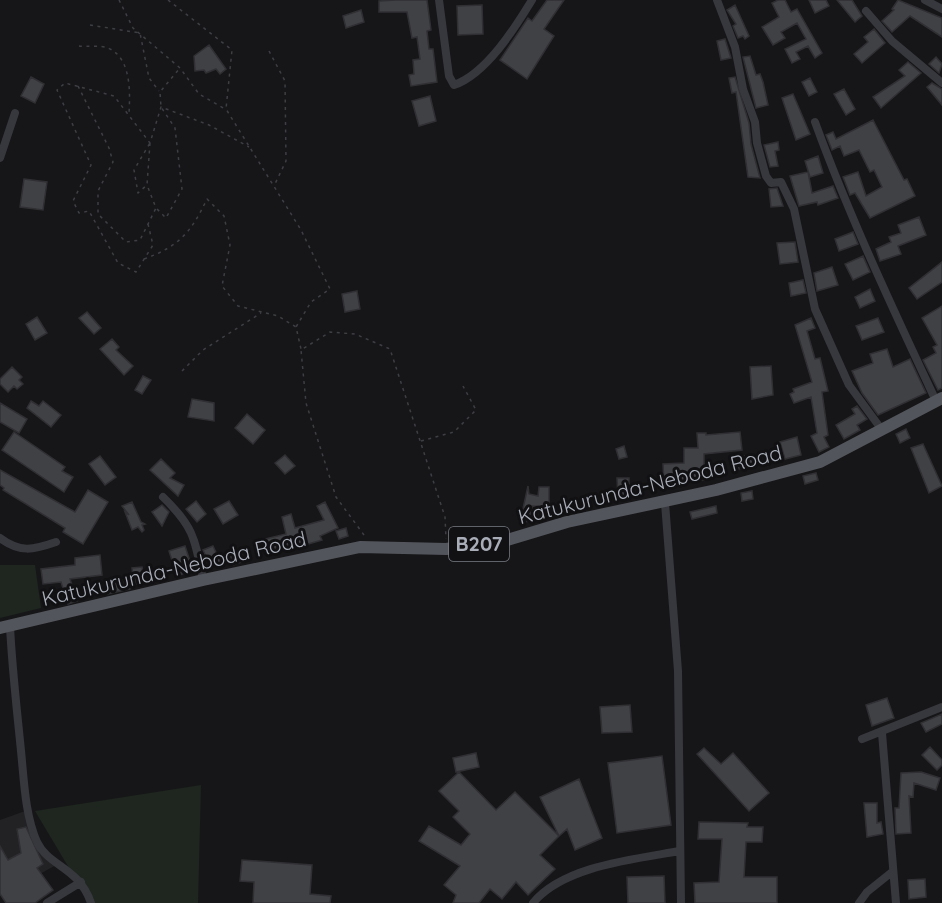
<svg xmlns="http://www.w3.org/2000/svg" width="942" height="903" font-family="Quicksand,sans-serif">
	<rect width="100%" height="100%" fill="#161618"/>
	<path fill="#222225" d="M 28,810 L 34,842 L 58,864 L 0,896 L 0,820 Z"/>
	<path fill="#1e261f" d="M 0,565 L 35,565 L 41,608 L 0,618 Z
		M 201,785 L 198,903 L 90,903 L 35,811 Z"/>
	<path fill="#404145" stroke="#303034" stroke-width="1.5" d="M 395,0 L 427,0 L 431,30 L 427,31 L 429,49 L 433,49 L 437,82 L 411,86 L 409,75 L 414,74 L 413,60 L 420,59 L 417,37 L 412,38 L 407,12 L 379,12 L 379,1 Z
		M 547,0 L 564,0 L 544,29 L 554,36 L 527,79 L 500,60 L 528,18 L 532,21 Z
		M 778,0 L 785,0 L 791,12 L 797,9 L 822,53 L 815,58 L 808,46 L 796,52 L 800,59 L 792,63 L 785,49 L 806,39 L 797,23 L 781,32 L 785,38 L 773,45 L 762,27 L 779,17 L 772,3 Z
		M 809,0 L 826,0 L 829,6 L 815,13 Z
		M 837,0 L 852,0 L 862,16 L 855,22 Z
		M 898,0 L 942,18 L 942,37 L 910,16 L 892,32 L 882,21 L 894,10 L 892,9 Z
		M 482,5 L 483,34 L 458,35 L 457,6 Z
		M 735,5 L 749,36 L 745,39 L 743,36 L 738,38 L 733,26 L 736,24 L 727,10 Z
		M 361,10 L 364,22 L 346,28 L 343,16 Z
		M 874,29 L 885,43 L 862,63 L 854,54 L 868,42 L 864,37 Z
		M 725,39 L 731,58 L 721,60 L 717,41 Z
		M 209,45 L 226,69 L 220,74 L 216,69 L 206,73 L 204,70 L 195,71 L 194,56 Z
		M 750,56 L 756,75 L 760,74 L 763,82 L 768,105 L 756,108 L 743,57 Z
		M 936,57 L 942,64 L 939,73 L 929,64 Z
		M 908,62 L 921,73 L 881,108 L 873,97 L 905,76 L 899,70 Z
		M 31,77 L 44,84 L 35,103 L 21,96 Z
		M 735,77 L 749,123 L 751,144 L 760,178 L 748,177 L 736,92 L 732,93 L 729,78 Z
		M 810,78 L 817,92 L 809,96 L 802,82 Z
		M 932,83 L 942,89 L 942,105 L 927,87 Z
		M 844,89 L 855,109 L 846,115 L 834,94 Z
		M 793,94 L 810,134 L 796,140 L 782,98 Z
		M 430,96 L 436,121 L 419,126 L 412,101 Z
		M 873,120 L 904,180 L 907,179 L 915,196 L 870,218 L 855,193 L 850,195 L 843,177 L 858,172 L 866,196 L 882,187 L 874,170 L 870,172 L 859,150 L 844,156 L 840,146 L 832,150 L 826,135 L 833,132 L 836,139 Z
		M 778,142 L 779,150 L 775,151 L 778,166 L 770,167 L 764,145 Z
		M 818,156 L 823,173 L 810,177 L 805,161 Z
		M 808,172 L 812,193 L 833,186 L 838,198 L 818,205 L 817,202 L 799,206 L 790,176 Z
		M 24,179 L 47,182 L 43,210 L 20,207 Z
		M 777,188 L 783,206 L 771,207 L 769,189 Z
		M 919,217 L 926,235 L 898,246 L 901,254 L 880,261 L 876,249 L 891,242 L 889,237 L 901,233 L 898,225 Z
		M 853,232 L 858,244 L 839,251 L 835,239 Z
		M 795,242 L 798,262 L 780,264 L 777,243 Z
		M 863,256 L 870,272 L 853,280 L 845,264 Z
		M 942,262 L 942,282 L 917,299 L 909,288 Z
		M 832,267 L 838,285 L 817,291 L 814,273 Z
		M 803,280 L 806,293 L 791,296 L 789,283 Z
		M 870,289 L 875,301 L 860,308 L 855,297 Z
		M 357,291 L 360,309 L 345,312 L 342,294 Z
		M 942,306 L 942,388 L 938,390 L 923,360 L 936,353 L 933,347 L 937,345 L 922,318 Z
		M 87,312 L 101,328 L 94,334 L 79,318 Z
		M 37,317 L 47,333 L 35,340 L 26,324 Z
		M 811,318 L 815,328 L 807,331 L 815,359 L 820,358 L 828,391 L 822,392 L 828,435 L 824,437 L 829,447 L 819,452 L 811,436 L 817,433 L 811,397 L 794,403 L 790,394 L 794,392 L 793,389 L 812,382 L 795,325 Z
		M 878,318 L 884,332 L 862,340 L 856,326 Z
		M 112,339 L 119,347 L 116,350 L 133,366 L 124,375 L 100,349 Z
		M 887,349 L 893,367 L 910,359 L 926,393 L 878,415 L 862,393 L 852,371 L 873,363 L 870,354 Z
		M 771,366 L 773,395 L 752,399 L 750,367 Z
		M 12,367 L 22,377 L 19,380 L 23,384 L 17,389 L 14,386 L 8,392 L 0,384 L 0,379 Z
		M 143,376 L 151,380 L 142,394 L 135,390 Z
		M 192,399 L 214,403 L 214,421 L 188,417 Z
		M 31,401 L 39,406 L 43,401 L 61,415 L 51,427 L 27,408 Z
		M 0,403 L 27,419 L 19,433 L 0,422 Z
		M 857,406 L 867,419 L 857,425 L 860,430 L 844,439 L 836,425 L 855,414 L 852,409 Z
		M 247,414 L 265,430 L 253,444 L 235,428 Z
		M 906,429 L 910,438 L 900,443 L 896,434 Z
		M 14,432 L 65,467 L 62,471 L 73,477 L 64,492 L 2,450 Z
		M 740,432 L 742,450 L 704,454 L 704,480 L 681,480 L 681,484 L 664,484 L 663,464 L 684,463 L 684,448 L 698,448 L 697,433 L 706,433 L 706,435 Z
		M 797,437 L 801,455 L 785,459 L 780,442 Z
		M 923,444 L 942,486 L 929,493 L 911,448 Z
		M 624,446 L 627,457 L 619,459 L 616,449 Z
		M 285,455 L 295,466 L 285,474 L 275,463 Z
		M 752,455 L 754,467 L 739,469 L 737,457 Z
		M 100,456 L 116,477 L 105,485 L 89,464 Z
		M 161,459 L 175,473 L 170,478 L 184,485 L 178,496 L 150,470 Z
		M 0,470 L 75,512 L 88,490 L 108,502 L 83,544 L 63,532 L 65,528 L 3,490 L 4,488 L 0,485 Z
		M 816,473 L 818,480 L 805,484 L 803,476 Z
		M 617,478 L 629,478 L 629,497 L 618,497 Z
		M 528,486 L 529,494 L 538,496 L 539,487 L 549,487 L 549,507 L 532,506 L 534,520 L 520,523 L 518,514 L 522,513 Z
		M 752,491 L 753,499 L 742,501 L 741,493 Z
		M 196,501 L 206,514 L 197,522 L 186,509 Z
		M 229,501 L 238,515 L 223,524 L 214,509 Z
		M 132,502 L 141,522 L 145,524 L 142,525 L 144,530 L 142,532 L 138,527 L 132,530 L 125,512 L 129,515 L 122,506 Z
		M 325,502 L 338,528 L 320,536 L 322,540 L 291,549 L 290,545 L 268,550 L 265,539 L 286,534 L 282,517 L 291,514 L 295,528 L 324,520 L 317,506 Z
		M 162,505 L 169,512 L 162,526 L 152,512 Z
		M 716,506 L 717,513 L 692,519 L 690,512 Z
		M 346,528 L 348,536 L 339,539 L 336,531 Z
		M 185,546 L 193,570 L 177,576 L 169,551 Z
		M 213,546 L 221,563 L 211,567 L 203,550 Z
		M 241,551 L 244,561 L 233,565 L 230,554 Z
		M 100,555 L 102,575 L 70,579 L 77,601 L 68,604 L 61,582 L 43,584 L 41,569 L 75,565 L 75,558 Z
		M 142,567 L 145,583 L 129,585 L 130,589 L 107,594 L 104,585 L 133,577 L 132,568 Z
		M 887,698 L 894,718 L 872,726 L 866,705 Z
		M 630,705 L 632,732 L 602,733 L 600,707 Z
		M 942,714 L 942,724 L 926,732 L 921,723 Z
		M 930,747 L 942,760 L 942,765 L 937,770 L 922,755 Z
		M 704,748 L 721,764 L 733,753 L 769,793 L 749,811 L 697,754 Z
		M 476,753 L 479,767 L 456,772 L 453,758 Z
		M 662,756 L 671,825 L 617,833 L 608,763 Z
		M 459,772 L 496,810 L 515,792 L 559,836 L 540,855 L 555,869 L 528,895 L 516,882 L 502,899 L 490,889 L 479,903 L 453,903 L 456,895 L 444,885 L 460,866 L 419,841 L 429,826 L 461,845 L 470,834 L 453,817 L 459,811 L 439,791 Z
		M 921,772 L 940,778 L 936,790 L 914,783 L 913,797 L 909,796 L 911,833 L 896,834 L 895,808 L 899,808 L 901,773 Z
		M 579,779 L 602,838 L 575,850 L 567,829 L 559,836 L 540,797 Z
		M 864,803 L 877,803 L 877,823 L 881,822 L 883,834 L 867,837 Z
		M 699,822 L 748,823 L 747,827 L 763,827 L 762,842 L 746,842 L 744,877 L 777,877 L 777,903 L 695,903 L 694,883 L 719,882 L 722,839 L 698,839 Z
		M 26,827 L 43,864 L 37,868 L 53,890 L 35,903 L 6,903 L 0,894 L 0,846 L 8,860 L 21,853 L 17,829 Z
		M 242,860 L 312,865 L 310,894 L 331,896 L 330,903 L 253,903 L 254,882 L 240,881 Z
		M 664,876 L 665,903 L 628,903 L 627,877 Z
		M 925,879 L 926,897 L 909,899 L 908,880 Z"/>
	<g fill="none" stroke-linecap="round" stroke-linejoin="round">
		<path stroke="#3d3f44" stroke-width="1.5" stroke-dasharray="3 4.5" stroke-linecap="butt" d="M 119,0 L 133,28 L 180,68 L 199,94 L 225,109
			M 168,0 L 232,50 L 226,109 L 301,230 L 330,289 L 311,302 L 296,327 L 301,349
			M 90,25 L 140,33 L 149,78 L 159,91
			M 79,46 C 87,47 100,45 108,48 C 132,58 130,94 129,114
			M 269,51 L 285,81 L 286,161 L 274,186
			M 78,86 L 109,148 L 113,162 L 98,191 L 98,214 L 126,242 L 140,240 L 156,208 L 147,185
			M 150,143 L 147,185 L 138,193 L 134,170 Z
			M 157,209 L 166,218 L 182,189 L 175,128 L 161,107 L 160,92 L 180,68
			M 148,224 L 153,245 L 136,272 L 118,263 L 89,211 L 79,213 L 73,201 L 91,165 L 57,90 L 65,83 L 114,96 L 150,143 L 161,107 L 209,125 L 249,147
			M 144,259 C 180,246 191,232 207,199 L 224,216 L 230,245 L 222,286 L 238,306 L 278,316 L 296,327
			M 182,371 L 203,350 L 261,313
			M 421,441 L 454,432 L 476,410 L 463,386
			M 364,535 L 336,497 L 306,403 L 301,350 L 330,332 L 355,334 L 390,349 L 445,517 L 446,539"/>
		<path stroke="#37383d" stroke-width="8" d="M 439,0 L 449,76 L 454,85 C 486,74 515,28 532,0
			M 717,0 L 735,47 L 743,89 L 755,122 L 757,143 L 766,176 L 771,183 L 781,182 L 794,209 L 815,309 L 849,385 L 882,430
			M 925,0 L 942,9
			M 866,11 L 892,41 L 942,83
			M 815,122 C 850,218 893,309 936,401
			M 0,158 L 15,113
			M 163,497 C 194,527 195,539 203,580
			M 665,503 L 678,671 L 681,903
			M 0,538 C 20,553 33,550 56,542
			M 10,626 C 12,668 17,710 21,751 C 24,780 25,815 37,842 C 49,867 79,867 91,903
			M 882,733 L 896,903
			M 862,739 L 942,707
			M 47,903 L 81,882
			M 533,903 C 563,866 635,859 680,851
			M 859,903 L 867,892 L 892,872"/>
		<path stroke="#53555c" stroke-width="12" d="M 0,628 L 203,580 L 360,547 L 446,549 L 504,541 L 567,522 L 716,490 L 820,462 L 942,398"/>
	</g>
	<g text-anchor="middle" stroke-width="6" stroke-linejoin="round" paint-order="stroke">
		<rect fill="#111113" stroke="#7b7e86" stroke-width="1.5" x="449" y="527" width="60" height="34" rx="4.5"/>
		<g font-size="20" font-weight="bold" fill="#a8adb8">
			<text x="479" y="551">B207</text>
		</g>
		<g font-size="21" fill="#a8adb8" stroke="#111113">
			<text transform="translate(650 485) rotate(-14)" y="7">Katukurunda-Neboda Road</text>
			<text transform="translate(174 569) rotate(-13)" y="7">Katukurunda-Neboda Road</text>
		</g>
	</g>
</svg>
